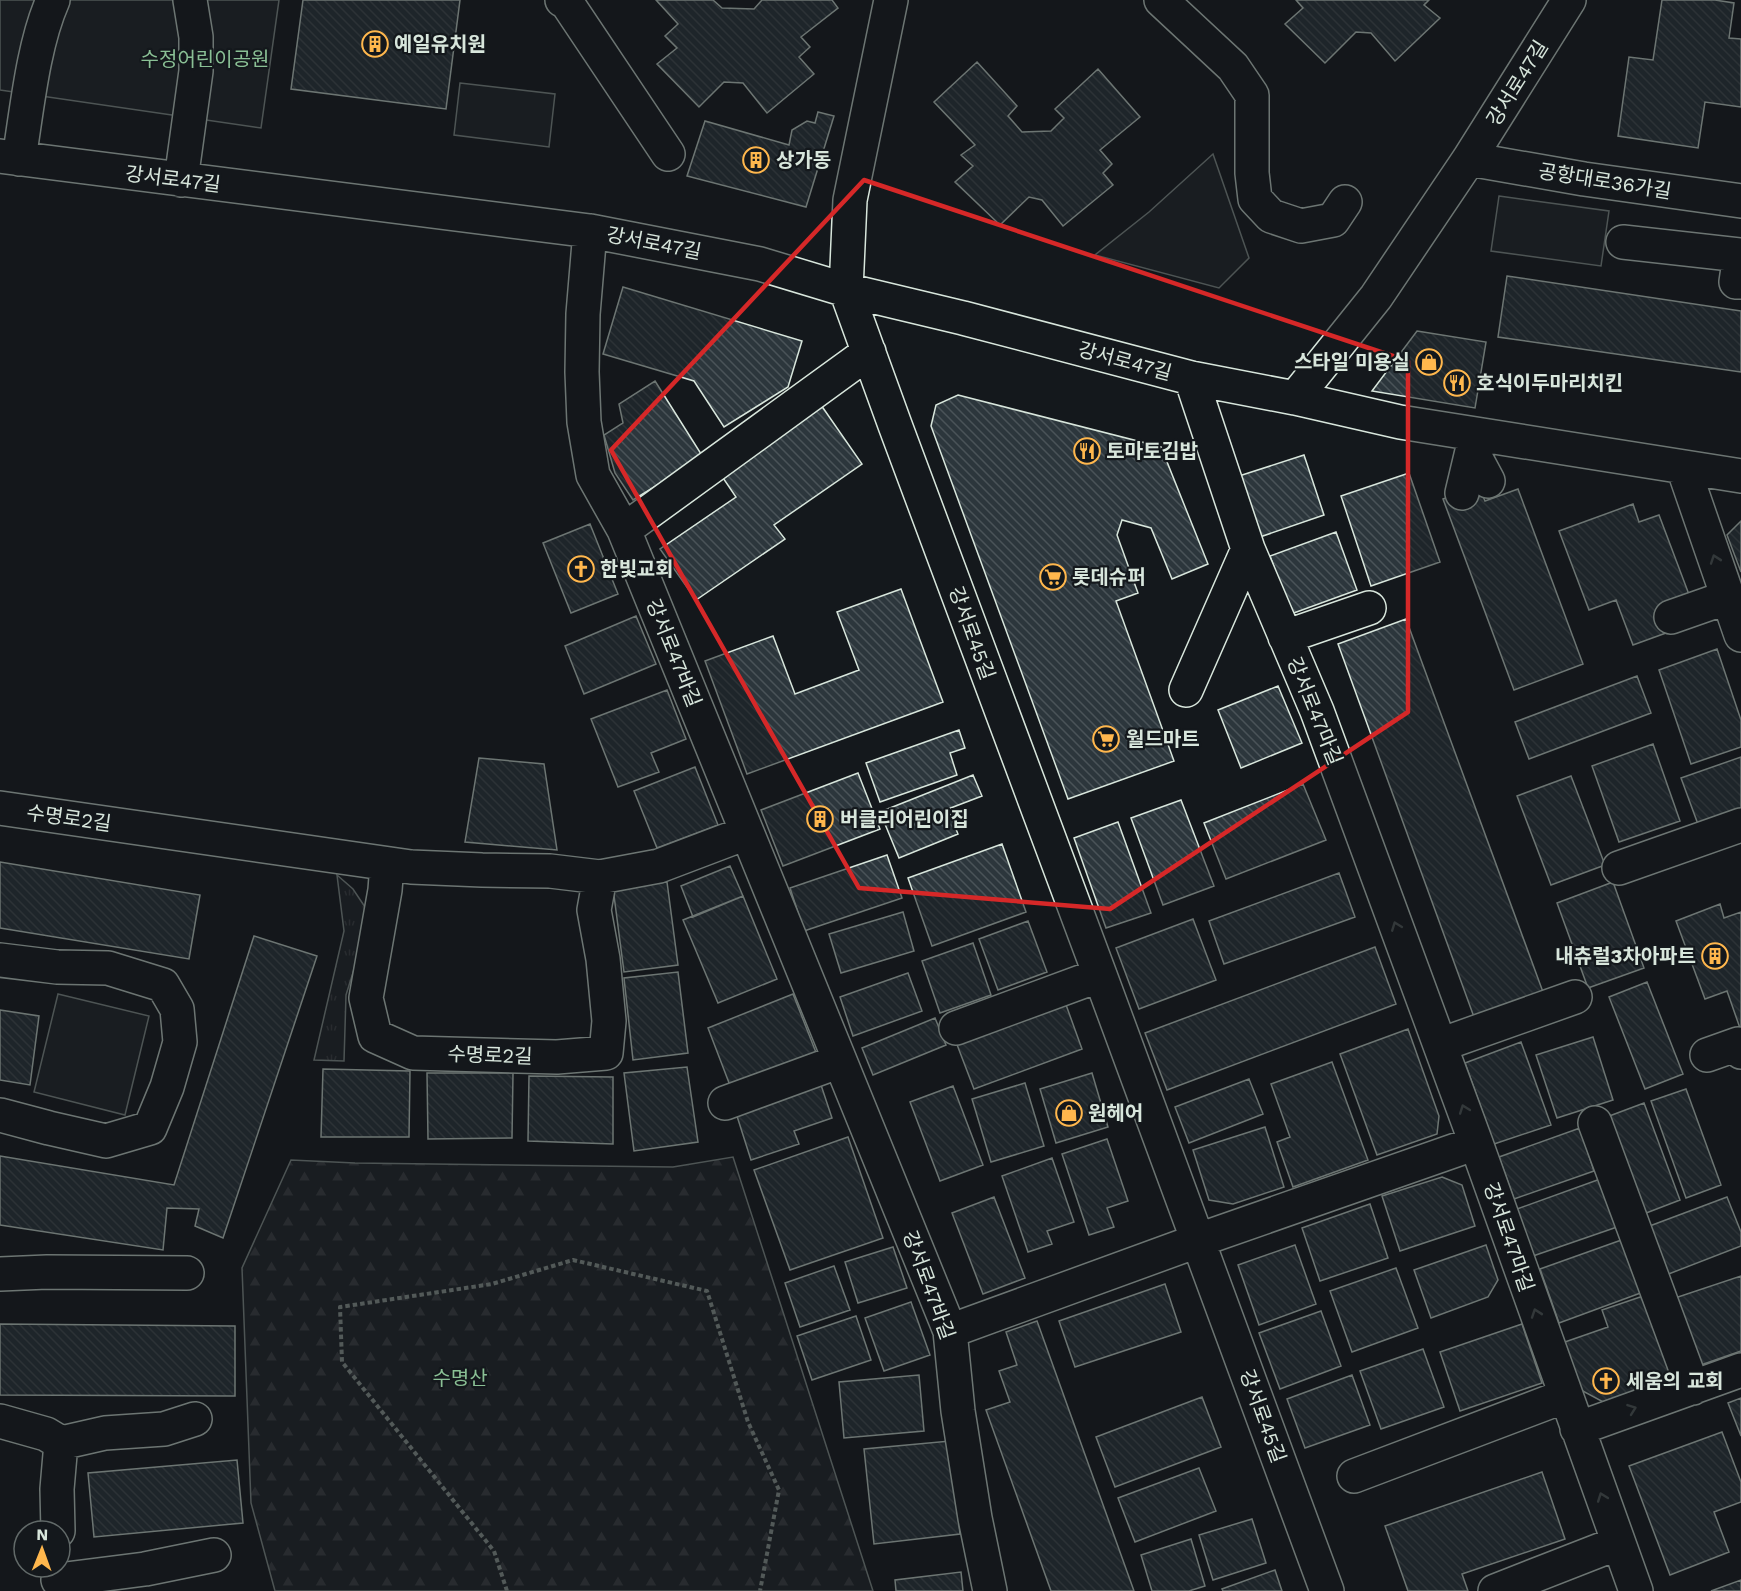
<svg xmlns="http://www.w3.org/2000/svg" width="1741" height="1591" font-family="'Work Sans','Noto Sans KR',sans-serif">
	<defs>
		<pattern id="grass-tufts" width="24" height="20" patternUnits="userSpaceOnUse" patternTransform="scale(1.5)"><rect width="24" height="20" fill="#202428"/><path d="M3 7l-1-3M5 7V3M7 7l1-3M15 17l-1-3M17 17v-4M19 17l1-3" fill="none" stroke="#404447"/></pattern>
		<pattern id="forest-firs" width="22" height="20" patternUnits="userSpaceOnUse" patternTransform="scale(1.5)"><rect width="22" height="20" fill="#202428"/><path d="M5 1l3.5 6h-7zM16 11l3.5 6h-7z" fill="#404447"/></pattern>
		<pattern id="building-back-hatch" width="6" height="6" patternUnits="userSpaceOnUse" patternTransform="scale(1.5)"><rect width="6" height="6" fill="#2c363c"/><path d="M-1 5l2 2M0 0l6 6M5-1l2 2" fill="none" stroke="#4a5358"/></pattern>
	</defs>
	<rect width="100%" height="100%" fill="#14181c"/>
	<path fill="url(#grass-tufts)" stroke="#939e99" stroke-width="1.5" d="M 337,875 L 353,889 L 367,910 L 356,963 L 346,995 L 344,1061 L 314,1060 L 344,931 Z"/>
	<path fill="url(#forest-firs)" stroke="#939e99" stroke-width="1.5" d="M 733,1157 L 873,1591 L 275,1591 L 251,1503 L 242,1268 L 291,1160 L 355,1163 L 673,1167 Z"/>
	<path fill="#202428" stroke="#939e99" stroke-width="1.5" d="M 0,0 L 279,0 L 261,128 L 0,90 Z
		M 460,83 L 555,94 L 549,147 L 454,135 Z
		M 1213,154 L 1249,258 L 1219,288 L 1095,255 L 1149,212 Z
		M 1499,196 L 1609,211 L 1601,266 L 1491,251 Z
		M 58,994 L 149,1016 L 125,1115 L 34,1092 Z"/>
	<path fill="url(#building-back-hatch)" stroke="#d8e6dc" stroke-width="1.5" d="M 303,0 L 460,0 L 446,109 L 291,89 Z
		M 656,0 L 713,0 L 722,8 L 754,9 L 762,0 L 832,0 L 838,8 L 801,37 L 810,47 L 799,57 L 814,74 L 767,113 L 743,83 L 724,82 L 699,107 L 657,64 L 677,48 L 665,36 L 678,24 Z
		M 1296,0 L 1429,0 L 1424,5 L 1440,18 L 1395,61 L 1371,33 L 1356,32 L 1325,63 L 1285,24 L 1303,8 Z
		M 1662,0 L 1715,0 L 1734,3 L 1729,38 L 1741,39 L 1741,107 L 1705,102 L 1698,148 L 1618,136 L 1629,57 L 1653,60 Z
		M 977,62 L 1017,106 L 1008,116 L 1022,132 L 1051,131 L 1064,118 L 1055,109 L 1098,69 L 1140,117 L 1100,150 L 1112,164 L 1103,173 L 1113,185 L 1063,226 L 1042,200 L 1029,197 L 1000,225 L 955,182 L 973,166 L 961,155 L 975,145 L 934,102 Z
		M 818,112 L 834,116 L 806,207 L 687,176 L 705,121 L 789,145 L 792,130 L 807,121 L 815,123 Z
		M 1507,276 L 1741,311 L 1741,372 L 1498,337 Z
		M 623,287 L 802,341 L 788,387 L 724,427 L 694,381 L 603,354 Z
		M 1417,331 L 1486,342 L 1475,408 L 1372,391 Z
		M 655,381 L 703,457 L 633,500 L 615,473 L 604,435 L 623,423 L 619,404 Z
		M 958,395 L 1161,447 L 1208,564 L 1172,579 L 1151,528 L 1122,520 L 1117,535 L 1138,593 L 1116,601 L 1174,761 L 1068,799 L 931,426 L 936,405 Z
		M 821,405 L 862,464 L 774,525 L 785,539 L 696,600 L 660,549 L 736,497 L 721,475 Z
		M 1304,455 L 1324,515 L 1260,537 L 1239,476 Z
		M 1409,473 L 1440,562 L 1371,586 L 1341,496 Z
		M 1479,486 L 1485,501 L 1518,489 L 1583,664 L 1514,690 L 1443,499 Z
		M 1633,504 L 1639,522 L 1659,515 L 1699,621 L 1633,645 L 1616,600 L 1589,610 L 1559,531 Z
		M 1741,521 L 1741,572 L 1727,535 Z
		M 590,524 L 618,594 L 571,613 L 543,543 Z
		M 1336,532 L 1357,590 L 1291,614 L 1270,556 Z
		M 901,589 L 943,702 L 747,774 L 705,661 L 773,636 L 795,694 L 859,670 L 837,612 Z
		M 636,616 L 656,664 L 584,694 L 565,646 Z
		M 1406,619 L 1543,992 L 1474,1017 L 1338,644 Z
		M 1717,649 L 1741,720 L 1741,747 L 1691,764 L 1659,670 Z
		M 1637,676 L 1651,713 L 1529,759 L 1515,722 Z
		M 1278,686 L 1302,743 L 1241,768 L 1218,710 Z
		M 667,690 L 686,739 L 651,753 L 659,772 L 618,787 L 591,719 Z
		M 959,730 L 965,748 L 950,753 L 957,775 L 880,802 L 866,763 Z
		M 1653,744 L 1680,821 L 1619,842 L 1592,766 Z
		M 1741,757 L 1741,812 L 1699,827 L 1681,778 Z
		M 479,758 L 544,764 L 557,850 L 465,842 Z
		M 695,767 L 718,825 L 657,848 L 634,791 Z
		M 858,773 L 880,829 L 783,866 L 761,810 Z
		M 973,775 L 982,796 L 948,809 L 958,834 L 899,858 L 880,812 Z
		M 1571,776 L 1605,865 L 1551,885 L 1517,796 Z
		M 1303,784 L 1326,840 L 1226,879 L 1204,823 Z
		M 1181,800 L 1214,886 L 1163,905 L 1131,818 Z
		M 1118,822 L 1151,913 L 1106,928 L 1074,838 Z
		M 1002,844 L 1026,912 L 932,946 L 908,878 Z
		M 887,855 L 902,898 L 804,931 L 790,888 Z
		M 0,862 L 200,895 L 189,959 L 0,928 Z
		M 730,866 L 743,896 L 693,917 L 681,886 Z
		M 1339,873 L 1355,917 L 1224,964 L 1209,921 Z
		M 667,882 L 678,965 L 624,972 L 613,888 Z
		M 1613,882 L 1644,968 L 1588,988 L 1557,903 Z
		M 743,896 L 777,979 L 718,1003 L 683,920 Z
		M 1720,904 L 1724,918 L 1741,912 L 1741,1031 L 1727,991 L 1705,999 L 1676,921 Z
		M 903,912 L 914,951 L 841,973 L 829,934 Z
		M 1193,919 L 1216,980 L 1139,1009 L 1116,948 Z
		M 1028,921 L 1047,972 L 998,990 L 979,939 Z
		M 254,936 L 317,956 L 223,1238 L 195,1226 L 199,1209 L 167,1208 L 163,1250 L 0,1225 L 0,1156 L 174,1185 Z
		M 973,943 L 991,995 L 940,1013 L 922,961 Z
		M 1375,947 L 1396,1004 L 1167,1090 L 1145,1033 Z
		M 678,972 L 688,1053 L 633,1060 L 624,978 Z
		M 908,973 L 922,1011 L 853,1036 L 840,997 Z
		M 1647,982 L 1683,1074 L 1645,1089 L 1609,997 Z
		M 793,994 L 817,1055 L 731,1088 L 708,1028 Z
		M 1065,1002 L 1082,1049 L 974,1089 L 956,1042 Z
		M 0,1010 L 39,1016 L 30,1085 L 0,1080 Z
		M 935,1018 L 946,1045 L 873,1075 L 862,1048 Z
		M 1408,1029 L 1439,1116 L 1437,1134 L 1377,1155 L 1340,1054 Z
		M 1593,1037 L 1613,1100 L 1557,1118 L 1536,1055 Z
		M 1521,1042 L 1551,1125 L 1494,1144 L 1465,1063 Z
		M 1332,1062 L 1368,1160 L 1293,1187 L 1277,1142 L 1290,1137 L 1271,1084 Z
		M 687,1067 L 698,1142 L 634,1151 L 624,1073 Z
		M 323,1069 L 410,1071 L 409,1137 L 321,1137 Z
		M 427,1073 L 513,1073 L 512,1138 L 428,1139 Z
		M 1092,1073 L 1108,1127 L 1056,1143 L 1040,1089 Z
		M 529,1076 L 613,1077 L 613,1144 L 528,1141 Z
		M 1249,1079 L 1263,1114 L 1189,1143 L 1175,1107 Z
		M 1025,1083 L 1044,1146 L 991,1162 L 972,1099 Z
		M 821,1085 L 832,1118 L 794,1131 L 799,1144 L 751,1160 L 736,1113 Z
		M 953,1086 L 983,1165 L 940,1181 L 910,1102 Z
		M 1686,1089 L 1721,1185 L 1686,1198 L 1651,1101 Z
		M 1644,1103 L 1680,1200 L 1641,1215 L 1604,1118 Z
		M 1265,1127 L 1284,1187 L 1233,1204 L 1209,1200 L 1193,1150 Z
		M 1580,1128 L 1594,1171 L 1514,1199 L 1499,1157 Z
		M 848,1137 L 883,1238 L 790,1270 L 754,1170 Z
		M 1107,1139 L 1128,1201 L 1107,1208 L 1114,1227 L 1089,1235 L 1062,1154 Z
		M 1052,1158 L 1074,1222 L 1047,1231 L 1052,1244 L 1028,1252 L 1002,1176 Z
		M 1442,1177 L 1462,1185 L 1475,1226 L 1400,1251 L 1382,1196 Z
		M 1603,1178 L 1620,1226 L 1533,1256 L 1517,1209 Z
		M 994,1197 L 1025,1278 L 983,1294 L 952,1213 Z
		M 1727,1197 L 1741,1232 L 1741,1246 L 1666,1275 L 1647,1227 Z
		M 1370,1204 L 1388,1258 L 1320,1281 L 1302,1228 Z
		M 1627,1238 L 1646,1291 L 1559,1323 L 1540,1269 Z
		M 1295,1245 L 1316,1304 L 1259,1325 L 1238,1265 Z
		M 1486,1245 L 1498,1280 L 1488,1297 L 1431,1318 L 1414,1270 Z
		M 893,1247 L 907,1288 L 858,1303 L 845,1262 Z
		M 834,1266 L 850,1310 L 800,1327 L 785,1283 Z
		M 1396,1268 L 1418,1328 L 1352,1352 L 1330,1291 Z
		M 1741,1276 L 1741,1351 L 1698,1366 L 1675,1298 Z
		M 1165,1284 L 1181,1332 L 1075,1367 L 1059,1321 Z
		M 1649,1294 L 1678,1379 L 1605,1403 L 1579,1389 L 1562,1343 L 1608,1327 L 1602,1310 Z
		M 911,1302 L 930,1355 L 884,1371 L 865,1318 Z
		M 1321,1311 L 1341,1366 L 1280,1389 L 1259,1333 Z
		M 856,1316 L 871,1360 L 812,1380 L 797,1336 Z
		M 1037,1321 L 1134,1591 L 1051,1591 L 986,1410 L 1010,1402 L 999,1371 L 1017,1365 L 1006,1332 Z
		M 0,1324 L 235,1326 L 235,1396 L 0,1395 Z
		M 1522,1324 L 1542,1383 L 1460,1411 L 1440,1352 Z
		M 1423,1349 L 1444,1407 L 1381,1429 L 1360,1371 Z
		M 919,1375 L 924,1431 L 844,1438 L 839,1382 Z
		M 1352,1375 L 1370,1425 L 1305,1448 L 1287,1399 Z
		M 1202,1397 L 1221,1447 L 1115,1487 L 1096,1437 Z
		M 1741,1398 L 1741,1436 L 1728,1403 Z
		M 1722,1432 L 1741,1482 L 1741,1502 L 1714,1512 L 1729,1552 L 1670,1575 L 1629,1466 Z
		M 950,1441 L 960,1534 L 874,1544 L 864,1449 Z
		M 237,1460 L 243,1523 L 94,1537 L 88,1473 Z
		M 1199,1468 L 1216,1511 L 1135,1542 L 1118,1498 Z
		M 1542,1472 L 1565,1539 L 1462,1574 L 1468,1591 L 1408,1591 L 1385,1526 Z
		M 1252,1519 L 1266,1563 L 1213,1580 L 1199,1535 Z
		M 1191,1539 L 1205,1586 L 1189,1591 L 1152,1591 L 1141,1555 Z
		M 1275,1570 L 1282,1591 L 1223,1591 L 1222,1589 Z
		M 961,1572 L 963,1591 L 896,1591 L 895,1580 Z
		M 1741,1580 L 1741,1591 L 1711,1591 Z"/>
	<g fill="none" stroke-linecap="round" stroke-linejoin="round">
		<g stroke="#d8e6dc" stroke-width="36">
			<path id="minor" d="M 562,0 L 565,0 L 668,154
				M 891,0 L 850,200 L 846,290 L 895,425 L 1100,975 L 1327,1591
				M 1161,0 L 1233,67 L 1252,95 L 1252,173 L 1255,199 L 1271,216 L 1301,226 L 1333,220 L 1345,202
				M 0,156 L 590,231 L 760,264 L 846,290 L 963,318 L 1191,378 L 1295,398 L 1400,422 L 1741,476
				M 19,159 C 27,109 33,45 53,0
				M 1469,159 L 1584,179 L 1741,201
				M 181,180 L 196,71 L 196,37 L 190,0
				M 590,231 L 583,314 L 582,372 L 584,422 L 593,475 L 624,530 L 950,1331 L 958,1411 L 975,1518 L 990,1591
				M 1623,242 L 1740,255 L 1736,282 L 1741,282
				M 1191,378 L 1248,549 L 1317,711 L 1476,1143 L 1636,1591
				M 1295,398 L 1376,297 L 1469,159 L 1569,0
				M 1475,434 L 1472,451 L 1488,481
				M 1683,467 L 1741,635
				M 1462,493 L 1472,451
				M 624,530 L 869,352
				M 1671,617 L 1728,597
				M 1285,637 L 1369,608
				M 1186,690 L 1248,549
				M 0,808 L 411,867 L 482,870 L 550,871 L 600,877 L 659,866 L 746,833
				M 387,864 L 385,890 L 366,998 L 375,1036 L 413,1053 L 557,1057 L 606,1053 L 609,1021 L 603,959 L 594,910 L 600,877
				M 1619,868 L 1741,825
				M 0,960 L 57,967 L 108,968 L 163,985 L 177,1009 L 180,1042 L 167,1087 L 150,1128 L 106,1141 L 49,1128 L 0,1115
				M 956,1028 L 1100,975
				M 1440,1045 L 1575,997
				M 1707,1055 L 1738,1044 L 1741,1052
				M 725,1103 L 840,1061
				M 1595,1123 L 1693,1388
				M 0,1274 L 47,1272 L 187,1273
				M 950,1331 L 1216,1234 L 1476,1143
				M 0,1421 L 46,1434 L 61,1443 L 57,1489 L 58,1531
				M 1577,1429 L 1741,1370
				M 61,1443 L 105,1433 L 164,1429 L 195,1419
				M 1354,1476 L 1565,1396
				M 58,1580 L 145,1569 L 214,1555
				M 1495,1591 L 1618,1543"/>
		</g>
		<path stroke="#9da8a2" stroke-width="4" stroke-dasharray="4.5 3" stroke-linecap="butt" d="M 507,1591 L 494,1551 L 342,1362 L 340,1307 L 492,1284 L 573,1260 L 707,1291 L 748,1422 L 779,1490 L 760,1591"/>
		<use href="#minor" stroke="#14181c" stroke-width="33"/>
	</g>
	<defs><path id="oneway-chevron" d="M-2-3.5L2.5 0L-2 3.5" fill="none" stroke-width="1.6" stroke-linecap="round" stroke-linejoin="round" transform="scale(1.5)"/></defs>
	<g stroke="#59605f">
		<use href="#oneway-chevron" transform="translate(1715 559) rotate(-109)"/>
		<use href="#oneway-chevron" transform="translate(1396 926) rotate(-111)"/>
		<use href="#oneway-chevron" transform="translate(1464 1109) rotate(-110)"/>
		<use href="#oneway-chevron" transform="translate(1536 1313) rotate(-109)"/>
		<use href="#oneway-chevron" transform="translate(1632 1409) rotate(-20)"/>
		<use href="#oneway-chevron" transform="translate(1602 1497) rotate(-110)"/>
	</g>
	<path d="M0 0H1741V1591H0ZM 864,180 L 1408,361 L 1408,712 L 1110,909 L 859,888 L 611,450 Z" fill="#14181c" fill-opacity=".55" fill-rule="evenodd"/>
	<path fill="none" stroke="#d62828" stroke-width="4.5" stroke-linejoin="round" d="M 864,180 L 1408,361 L 1408,712 L 1110,909 L 859,888 L 611,450 Z"/>
	<defs>
		<g id="building-ring" transform="scale(1.35)"><circle r="9.5" fill="#14181c" stroke="#ffb74d" stroke-width="1.5"/><path d="M-4-6H4V6H1V3H-1V6H-4ZM-2.5-4.3h1.7v1.8h-1.7ZM.8-4.3h1.7v1.8H.8ZM-2.5-1h1.7V.8h-1.7ZM.8-1h1.7V.8H.8Z" fill="#ffb74d"/></g>
		<g id="shop-ring" transform="scale(1.35)"><circle r="9.5" fill="#14181c" stroke="#ffb74d" stroke-width="1.5"/><path d="M-5-2.5h2.3a2.7 3.5 0 0 1 5.4 0H5L5.5 6h-11ZM-1.5-2.5h3a1.5 2.3 0 0 0-3 0Z" fill="#ffb74d"/></g>
		<g id="restaurant-ring" transform="scale(1.35)"><circle r="9.5" fill="#14181c" stroke="#ffb74d" stroke-width="1.5"/><path d="M-5-6h1v4h1v-4h1v4h1v-4h1v5L-1.5 .5V6h-2V.5L-5-1ZM5-6V6H3V1.5H1.5Q1.5-4 5-6Z" fill="#ffb74d"/></g>
		<g id="church-ring" transform="scale(1.35)"><circle r="9.5" fill="#14181c" stroke="#ffb74d" stroke-width="1.5"/><path d="M-1.2-6h2.4v3.5h3.3v2.4h-3.3V6h-2.4V-.1h-3.3v-2.4h3.3Z" fill="#ffb74d"/></g>
		<g id="supermarket-ring" transform="scale(1.35)"><circle r="9.5" fill="#14181c" stroke="#ffb74d" stroke-width="1.5"/><path d="M-6-5.5h2.5l.6 2H6L4.5 2H-2.5L-4.4-4H-6ZM-1.5 3.2a1.3 1.3 0 1 0 .1 0ZM3 3.2a1.3 1.3 0 1 0 .1 0Z" fill="#ffb74d"/></g>
	</defs>
	<g fill-rule="evenodd">
		<use href="#building-ring" x="375" y="44"/>
		<use href="#building-ring" x="756" y="160"/>
		<use href="#shop-ring" x="1429" y="362"/>
		<use href="#restaurant-ring" x="1457" y="383"/>
		<use href="#restaurant-ring" x="1087" y="451"/>
		<use href="#church-ring" x="581" y="569"/>
		<use href="#supermarket-ring" x="1053" y="577"/>
		<use href="#supermarket-ring" x="1106" y="739"/>
		<use href="#building-ring" x="820" y="819"/>
		<use href="#building-ring" x="1715" y="956"/>
		<use href="#shop-ring" x="1069" y="1113"/>
		<use href="#church-ring" x="1606" y="1381"/>
	</g>
	<g text-anchor="middle" stroke-width="4.5" stroke-linejoin="round" paint-order="stroke">
		<g font-size="20" font-weight="bold" fill="#d8e6dc" stroke="#14181c" text-anchor="start">
			<text x="394" y="51">예일유치원</text>
			<text x="776" y="167">상가동</text>
			<text x="1410" y="369" text-anchor="end">스타일 미용실</text>
			<text x="1476" y="390">호식이두마리치킨</text>
			<text x="1106" y="458">토마토김밥</text>
			<text x="600" y="576">한빛교회</text>
			<text x="1072" y="584">롯데슈퍼</text>
			<text x="1126" y="746">월드마트</text>
			<text x="840" y="826">버클리어린이집</text>
			<text x="1696" y="963" text-anchor="end">내츄럴3차아파트</text>
			<text x="1088" y="1120">원헤어</text>
			<text x="1626" y="1388">세움의 교회</text>
		</g>
		<g font-size="20" fill="#8ac095" stroke="#14181c">
			<text x="205" y="66">수정어린이공원</text>
			<text x="460" y="1385">수명산</text>
		</g>
		<g font-size="20" fill="#d8e6dc" stroke="#14181c">
			<text transform="translate(1517 83) rotate(-58)" y="7">강서로47길</text>
			<text transform="translate(173 179) rotate(7)" y="7">강서로47길</text>
			<text transform="translate(1605 181) rotate(9)" y="7">공항대로36가길</text>
			<text transform="translate(654 243) rotate(11)" y="7">강서로47길</text>
			<text transform="translate(1125 361) rotate(15)" y="7">강서로47길</text>
			<text transform="translate(972 633) rotate(70)" y="7">강서로45길</text>
			<text transform="translate(674 653) rotate(68)" y="7">강서로47바길</text>
			<text transform="translate(1315 711) rotate(68)" y="7">강서로47마길</text>
			<text transform="translate(69 818) rotate(8)" y="7">수명로2길</text>
			<text transform="translate(490 1055) rotate(2)" y="7">수명로2길</text>
			<text transform="translate(1509 1237) rotate(71)" y="7">강서로47마길</text>
			<text transform="translate(929 1285) rotate(70)" y="7">강서로47바길</text>
			<text transform="translate(1263 1416) rotate(70)" y="7">강서로45길</text>
		</g>
	</g>
	<g transform="translate(42 1549) rotate(1)"><circle r="28" fill="#14181c" stroke="#626a69" stroke-width="1.5"/>
	<path d="M0-4.5L10 22L0 15L-10 22Z" fill="#ffb74d"/>
	<text y="-9" font-size="16" font-weight="bold" text-anchor="middle" fill="#d8e6dc">N</text>
	</g>
</svg>
